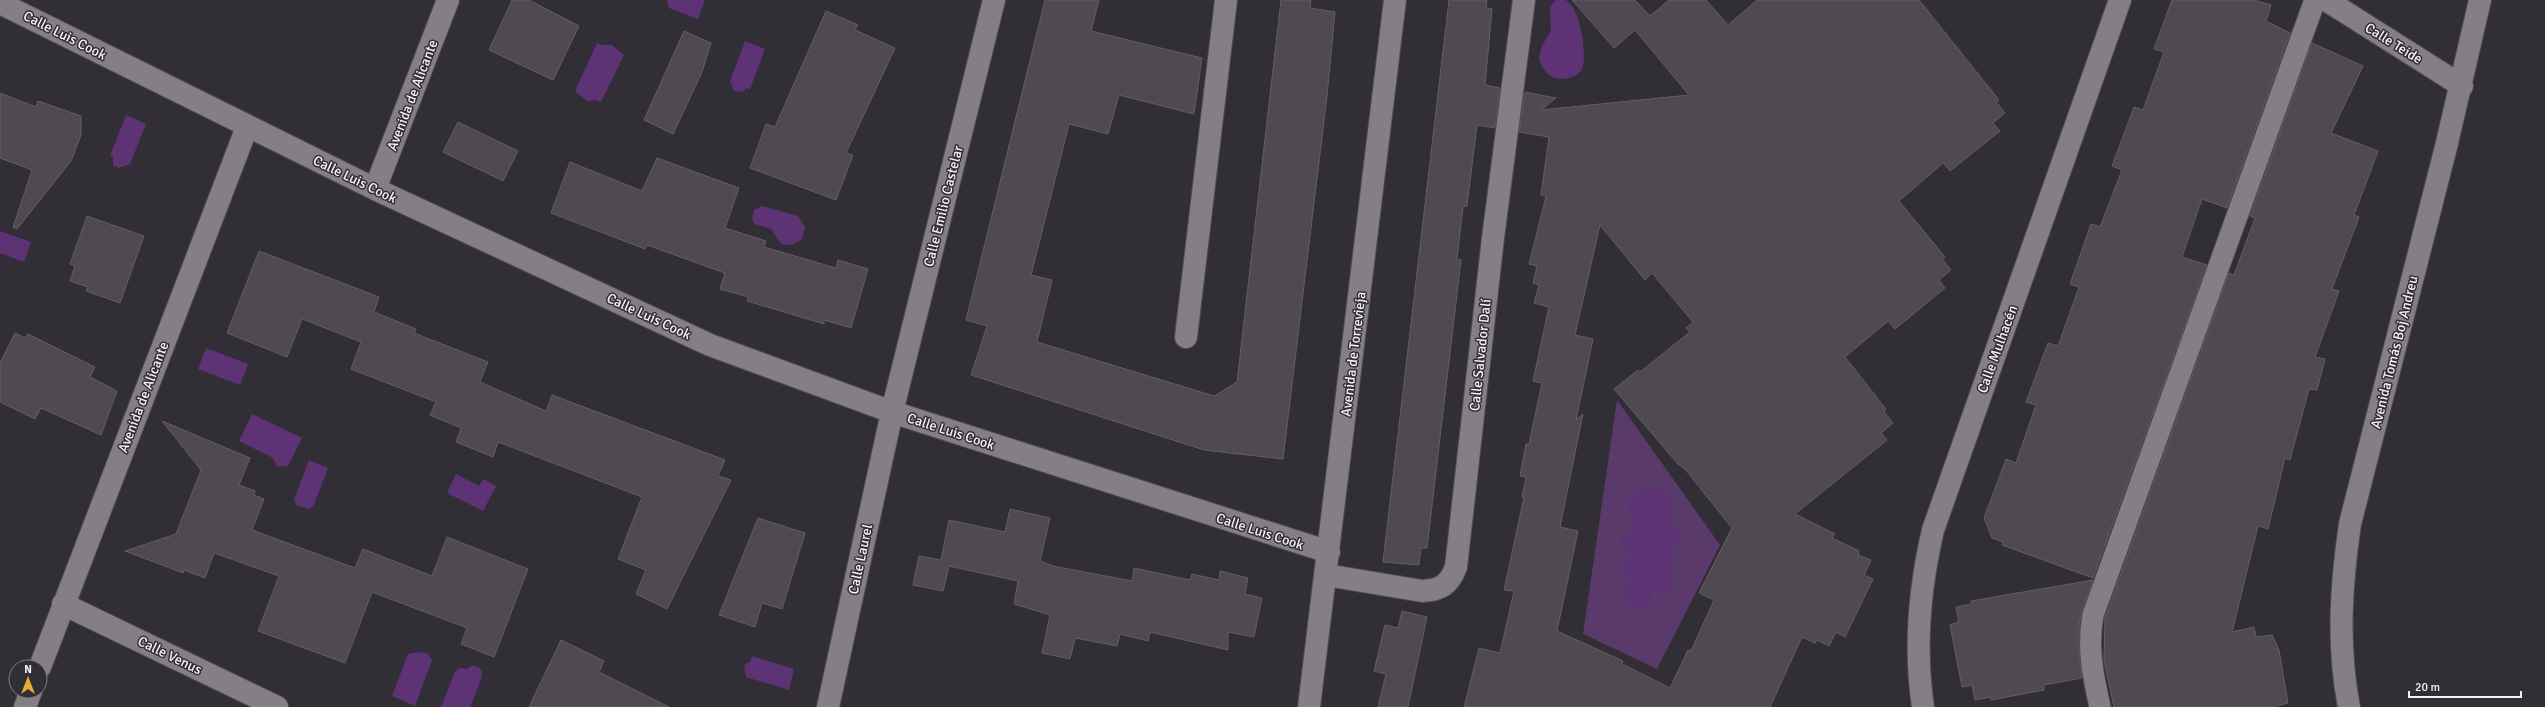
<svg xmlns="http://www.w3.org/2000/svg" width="2545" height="707" font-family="Signika,sans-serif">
	<rect width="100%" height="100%" fill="#322e35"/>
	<path fill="#593a6a" d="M 1617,400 L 1720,545 L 1657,669 L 1583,634 Z"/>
	<path fill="#5e3375" d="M 667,0 L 705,0 L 698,19 L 669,8 Z
		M 1556,0 C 1558,0 1563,0 1565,0 C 1580,5 1588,56 1582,69 C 1577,79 1558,82 1549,75 C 1544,71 1541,65 1539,59 L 1541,48 L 1551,30 L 1550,7 Z
		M 745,41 L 765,49 L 750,89 L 746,88 L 743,92 L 734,91 L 730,81 Z
		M 597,43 L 602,45 L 612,45 L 624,55 L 601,102 L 596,100 L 587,101 L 575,91 Z
		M 126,115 L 146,124 L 130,164 L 119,168 L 113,165 L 113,157 L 110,156 Z
		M 762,206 L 798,216 L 805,227 L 802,239 L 792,245 L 781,244 L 771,229 L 754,224 L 752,219 L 754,210 Z
		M 0,231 L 31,242 L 24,262 L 0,253 Z
		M 206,348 L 248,364 L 240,385 L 198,369 Z
		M 252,414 L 302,438 L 288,466 L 277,467 L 273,458 L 239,441 Z
		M 309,460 L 328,468 L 313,507 L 308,509 L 296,505 L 294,499 Z
		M 456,474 L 479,486 L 483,479 L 496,486 L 483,511 L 447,493 Z
		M 1654,487 C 1678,497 1670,506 1670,525 L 1679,534 L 1680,541 L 1673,548 L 1669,581 L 1672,588 L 1670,591 L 1652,592 L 1652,597 L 1648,605 L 1634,608 L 1624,599 L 1625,589 L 1632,582 L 1626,576 L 1619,574 L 1619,567 L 1627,564 L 1631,556 L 1628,548 L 1620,543 L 1621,535 L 1629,534 L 1633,527 C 1633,522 1629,518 1629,512 C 1626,496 1640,487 1654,487 Z
		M 419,652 L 428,654 L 432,660 L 415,706 L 392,696 L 408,654 Z
		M 752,656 L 794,669 L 789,690 L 746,677 L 744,665 L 750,662 Z
		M 473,665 L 480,668 L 482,672 L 481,680 L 470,707 L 441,707 L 455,672 L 459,668 L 467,669 Z"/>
	<path fill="#4f4a52" stroke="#635e66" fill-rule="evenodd" d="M 512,0 L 529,0 L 579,26 L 553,80 L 489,50 Z
		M 1045,0 L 1099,0 L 1091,31 L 1202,58 L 1194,114 L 1119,95 L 1108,134 L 1069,124 L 1031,275 L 1052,280 L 1037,342 L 1214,396 L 1237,382 L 1281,0 L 1311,0 L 1310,8 L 1335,12 L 1327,96 L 1283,459 L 1204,450 L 971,375 L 987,326 L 966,320 Z
		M 1449,0 L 1487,0 L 1486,8 L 1492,9 L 1485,85 L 1500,88 L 1495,128 L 1477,125 L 1467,206 L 1463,207 L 1457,259 L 1461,260 L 1427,548 L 1421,548 L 1419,565 L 1383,562 Z
		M 1572,0 L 1635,0 L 1650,16 L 1669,0 L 1706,0 L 1728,25 L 1757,0 L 1919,0 L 1999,100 L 1996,102 L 2005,113 L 1993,123 L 2000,131 L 1950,171 L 1943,163 L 1899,201 L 1945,257 L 1942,259 L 1951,270 L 1939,280 L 1945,288 L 1895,329 L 1888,321 L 1845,357 L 1886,409 L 1884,412 L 1893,423 L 1881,433 L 1887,440 L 1795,514 L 1835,534 L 1832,538 L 1859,551 L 1858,555 L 1871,560 L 1864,575 L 1873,579 L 1845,637 L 1836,632 L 1829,646 L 1817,640 L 1815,643 L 1802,637 L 1770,707 L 1464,707 L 1479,648 L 1500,653 L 1514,591 L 1504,590 L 1524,497 L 1522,497 L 1526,477 L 1520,476 L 1526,444 L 1529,444 L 1542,383 L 1533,381 L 1549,307 L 1534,303 L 1539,285 L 1533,283 L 1537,266 L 1529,264 L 1546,196 L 1541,195 L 1549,137 L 1519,132 L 1525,92 L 1556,98 L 1541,110 L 1689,95 L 1635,30 L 1614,48 ZM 1600,225 L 1645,280 L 1652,273 L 1693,322 L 1686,328 L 1690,332 L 1640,372 L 1638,370 L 1614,389 L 1678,464 L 1685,469 L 1732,528 L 1699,593 L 1714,600 L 1691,651 L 1688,650 L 1670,688 L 1622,664 L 1623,661 L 1557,631 L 1578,531 L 1560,527 L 1583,414 L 1576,420 L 1593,339 L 1575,335 Z
		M 2172,0 L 2254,0 L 2271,5 L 2266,21 L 2290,33 L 2227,208 L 2202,199 L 2182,257 L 2207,265 L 2093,578 L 2002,545 L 2003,542 L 1992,538 L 1984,518 L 2006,459 L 2016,463 L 2036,405 L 2026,402 L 2048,343 L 2058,346 L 2079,287 L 2070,284 L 2091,224 L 2100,227 L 2122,170 L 2112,166 L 2134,107 L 2143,110 L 2164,52 L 2154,49 Z
		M 826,11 L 858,25 L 855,30 L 895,48 L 846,153 L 853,155 L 836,200 L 750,168 L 766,124 L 775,127 Z
		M 684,31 L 711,43 L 702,72 L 673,134 L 644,120 Z
		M 2312,43 L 2363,66 L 2331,133 L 2378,151 L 2354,215 L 2359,217 L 2332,289 L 2339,291 L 2315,357 L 2325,359 L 2317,390 L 2309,389 L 2290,460 L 2285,458 L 2268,529 L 2258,526 L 2232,632 L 2254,627 L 2256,637 L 2272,635 L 2279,650 L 2288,703 L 2273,707 L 2114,707 L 2104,660 L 2105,618 L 2229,273 L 2234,275 L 2255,218 L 2250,216 Z
		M 0,93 L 36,107 L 38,101 L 81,116 L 81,135 L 71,161 L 17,229 L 13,227 L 32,170 L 0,158 Z
		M 458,122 L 518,151 L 503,181 L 443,152 Z
		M 657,158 L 739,188 L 725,228 L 766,241 L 764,247 L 836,268 L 838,260 L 868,269 L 851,328 L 824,320 L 824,324 L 747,301 L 749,297 L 720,289 L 725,273 L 647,245 L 645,249 L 551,213 L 570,162 L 642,191 Z
		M 87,216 L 144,236 L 120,303 L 86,291 L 88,287 L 70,281 L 75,266 L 70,264 Z
		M 259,251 L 379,297 L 374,312 L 416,329 L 414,333 L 488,362 L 480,382 L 546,411 L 552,395 L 725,460 L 718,476 L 731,480 L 667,609 L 636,594 L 646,570 L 618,559 L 642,497 L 498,442 L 493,457 L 456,442 L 461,428 L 430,415 L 436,402 L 351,369 L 361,342 L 302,319 L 287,357 L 227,333 Z
		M 15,333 L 25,338 L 28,334 L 95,367 L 90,377 L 117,391 L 101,435 L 41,408 L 35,419 L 0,402 L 0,363 Z
		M 162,421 L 250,458 L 239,485 L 255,491 L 254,495 L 264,499 L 252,530 L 355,568 L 363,549 L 432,576 L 447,537 L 528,569 L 494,657 L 461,644 L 467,628 L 372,592 L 345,663 L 258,631 L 279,576 L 214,553 L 205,578 L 184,570 L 183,573 L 125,551 L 176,534 L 201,470 Z
		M 1010,509 L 1050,518 L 1040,561 L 1053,566 L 1132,581 L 1134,568 L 1190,580 L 1192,574 L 1219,580 L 1220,571 L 1248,578 L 1245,594 L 1262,598 L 1254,637 L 1228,632 L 1228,650 L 1150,632 L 1148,641 L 1120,634 L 1117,646 L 1075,638 L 1070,659 L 1042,653 L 1050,615 L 1014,604 L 1018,581 L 949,566 L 943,591 L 913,585 L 919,556 L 941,560 L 949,520 L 1005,532 Z
		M 758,518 L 805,533 L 782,609 L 762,603 L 755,627 L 719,615 Z
		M 2093,580 L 2082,611 L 2079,625 L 2079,650 L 2082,678 L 2044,685 L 2044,690 L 1991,700 L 1990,697 L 1975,700 L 1972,685 L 1962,687 L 1950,625 L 1959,622 L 1956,607 L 1971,604 L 1971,601 Z
		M 1402,611 L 1427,617 L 1408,707 L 1378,707 L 1386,674 L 1374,671 L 1379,650 L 1385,625 L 1398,628 Z
		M 561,640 L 604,661 L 599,672 L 669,707 L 529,707 Z"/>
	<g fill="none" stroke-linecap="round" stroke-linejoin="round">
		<g stroke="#4f4b52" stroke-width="23">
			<path id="service" d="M 2100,707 C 2093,676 2087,647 2093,615 L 2315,0"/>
		</g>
		<g stroke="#4f4b52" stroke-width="24">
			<path id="minor" d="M 2326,0 L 2462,86
				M 0,3 L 375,189 L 710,345 L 892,412 L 1329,552
				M 375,189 L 448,0
				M 1186,337 L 1226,0
				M 1326,575 L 1422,591 C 1441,590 1449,585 1456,567 L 1493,238 L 1524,0
				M 63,604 L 277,707
				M 40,667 L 247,127
				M 25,707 L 31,691
				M 828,707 L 892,412 L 994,0
				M 1309,707 L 1395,0
				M 1923,707 C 1914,647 1919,590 1933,530 L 2120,0
				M 2349,707 C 2337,645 2341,585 2350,524 L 2447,143 L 2480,0"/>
		</g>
		<use href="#service" stroke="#847e87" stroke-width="21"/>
		<use href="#minor" stroke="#847e87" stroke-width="22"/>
	</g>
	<g text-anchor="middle" stroke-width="3" stroke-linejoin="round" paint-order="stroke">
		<g font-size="14" fill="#f6f3f8" stroke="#322e35">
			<text transform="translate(65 35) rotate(27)" y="5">Calle Luis Cook</text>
			<text transform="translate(2394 43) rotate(32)" y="5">Calle Teide</text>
			<text transform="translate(412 95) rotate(-69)" y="5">Avenida de Alicante</text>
			<text transform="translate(355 179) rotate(26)" y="5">Calle Luis Cook</text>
			<text transform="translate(943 206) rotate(-76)" y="5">Calle Emilio Castelar</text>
			<text transform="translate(649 316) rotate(25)" y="5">Calle Luis Cook</text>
			<text transform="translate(1997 349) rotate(-70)" y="5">Calle Mulhacén</text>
			<text transform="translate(2394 352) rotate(-76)" y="5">Avenida Tomás Boj Andreu</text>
			<text transform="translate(1353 354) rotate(-83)" y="5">Avenida de Torrevieja</text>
			<text transform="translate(1480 355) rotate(-84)" y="5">Calle Salvador Dalí</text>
			<text transform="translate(143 397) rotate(-69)" y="5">Avenida de Alicante</text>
			<text transform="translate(951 431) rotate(18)" y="5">Calle Luis Cook</text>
			<text transform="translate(1260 531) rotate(18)" y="5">Calle Luis Cook</text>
			<text transform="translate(860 559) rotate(-78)" y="5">Calle Laurel</text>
			<text transform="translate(170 655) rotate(26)" y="5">Calle Venus</text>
		</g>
	</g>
	<g transform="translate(28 679)"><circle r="19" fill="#322e35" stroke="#807d83"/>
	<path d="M0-3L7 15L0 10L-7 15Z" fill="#e5ad35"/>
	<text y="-6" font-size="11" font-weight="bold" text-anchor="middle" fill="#f6f3f8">N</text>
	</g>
	<path d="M2409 691v6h112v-6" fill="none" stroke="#f6f3f8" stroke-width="2"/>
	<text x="2415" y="691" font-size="12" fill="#f6f3f8" stroke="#322e35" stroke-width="3" paint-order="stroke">20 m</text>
</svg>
